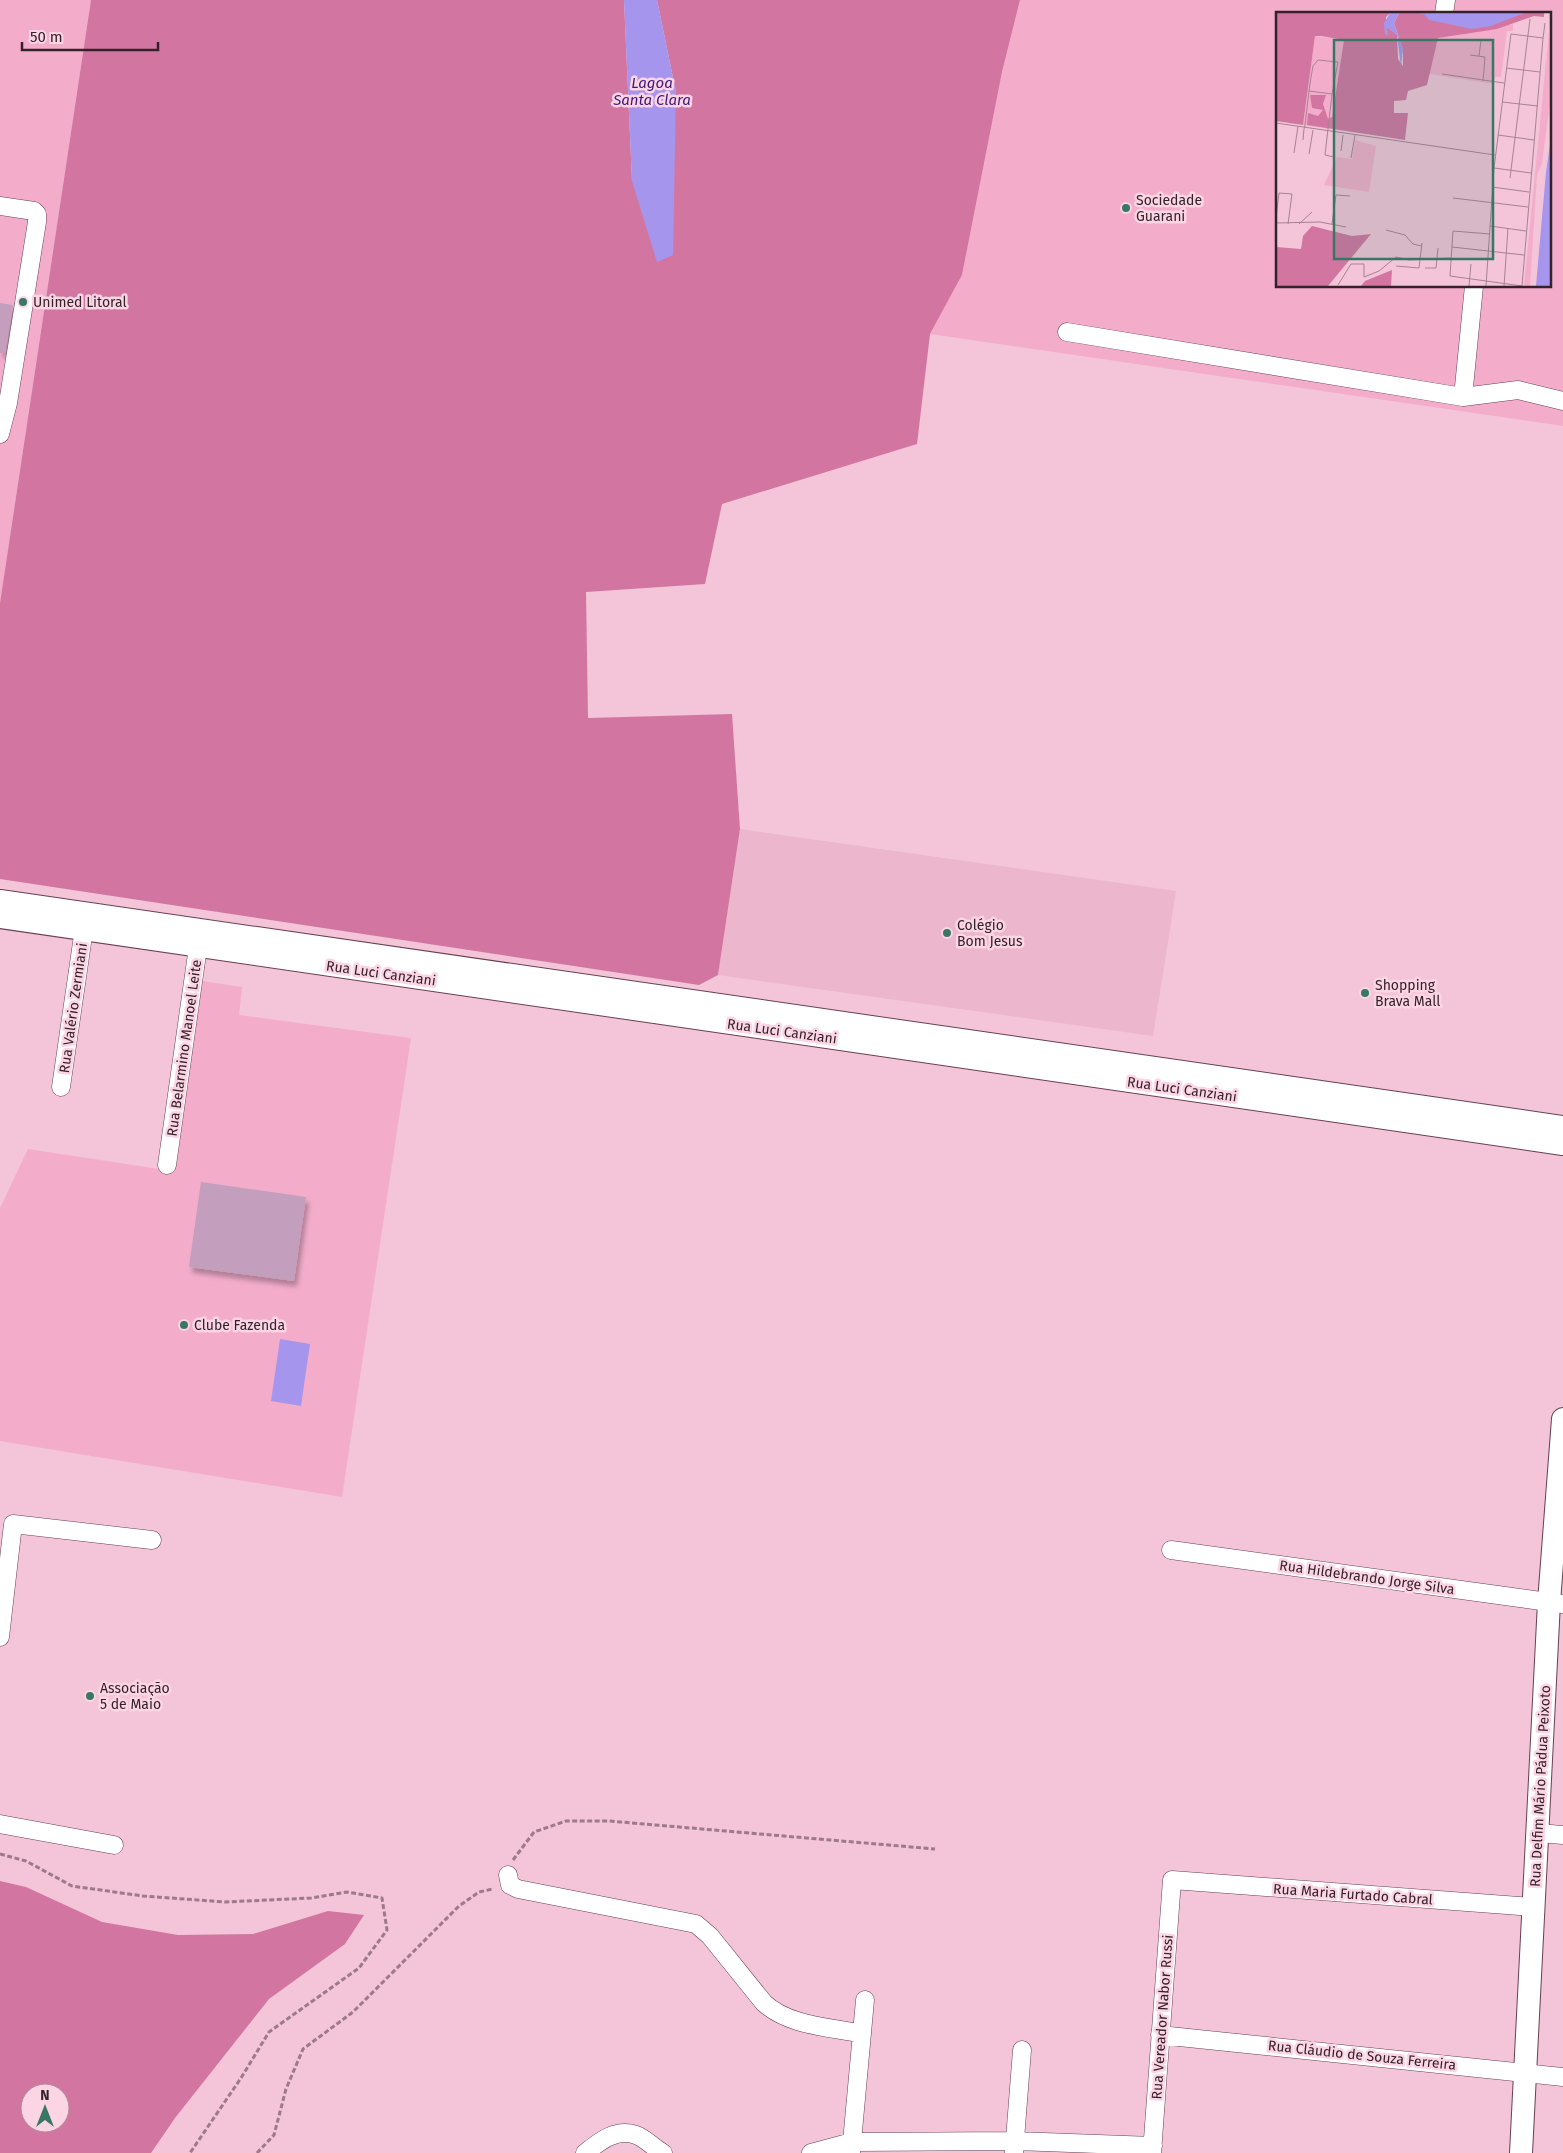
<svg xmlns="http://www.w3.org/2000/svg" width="1563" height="2153" font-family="'Fira Sans',sans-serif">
	<defs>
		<filter id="shadow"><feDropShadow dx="3" dy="5.5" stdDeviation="2.5" flood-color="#0004"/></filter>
	</defs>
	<rect width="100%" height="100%" fill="#f4c4d8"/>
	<path fill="#ecb6cd" d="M 740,829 L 1176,891 L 1153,1036 L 718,975 Z"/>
	<path fill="#f3adcb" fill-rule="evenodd" d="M 0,0 L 91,0 L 0,603 Z
		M 1020,0 L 1563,0 L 1563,426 L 930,334 L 962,275 L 1002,72 ZM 1277,14 L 1549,14 L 1549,286 L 1277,286 Z
		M 202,981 L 242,987 L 239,1015 L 411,1038 L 342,1497 L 0,1441 L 0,1208 L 28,1149 L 172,1171 Z"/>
	<path fill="#d276a1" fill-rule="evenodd" d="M 91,0 L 624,0 L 632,181 L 676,92 L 657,0 L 1020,0 L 1002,72 L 962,275 L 930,334 L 917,444 L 722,504 L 705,584 L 586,592 L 588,718 L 732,714 L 740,829 L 718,975 L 699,985 L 0,879 L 0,603 Z
		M 0,1881 L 26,1887 L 102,1922 L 178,1935 L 253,1934 L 328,1911 L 364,1915 L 345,1944 L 269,1999 L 175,2118 L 151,2153 L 0,2153 ZM 30,2093 L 60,2093 L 60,2123 L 30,2123 Z"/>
	<path fill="#a695ec" d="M 624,0 L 657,0 L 676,92 L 673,255 L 657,262 L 632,181 Z
		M 280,1339 L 310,1344 L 301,1406 L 271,1401 Z"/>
	<path fill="#c39ebd" filter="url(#shadow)" d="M 0,303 L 13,305 L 5,353 L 0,353 Z
		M 201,1182 L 306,1197 L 294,1281 L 189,1267 Z"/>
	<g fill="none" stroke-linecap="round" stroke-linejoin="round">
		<g stroke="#684052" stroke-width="19">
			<path id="minor" d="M 1444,14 L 1446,0
				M 0,206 L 34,211 L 37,214 L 37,222 L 8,403 L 0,434
				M 1067,332 L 1463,397 L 1518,390 L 1563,401
				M 1463,397 L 1474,286
				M 61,1087 L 84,929
				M 167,1165 L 200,933
				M 1171,1550 L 1563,1604
				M 0,1637 L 13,1524 L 152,1540
				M 0,1824 L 114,1845
				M 1538,1833 L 1563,1835
				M 508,1875 L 510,1885 L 518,1889 L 696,1924 L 710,1936 L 764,2003 C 789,2026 830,2027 862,2034
				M 1160,2035 L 1563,2077
				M 1014,2152 L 1022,2050
				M 585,2153 C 600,2141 616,2128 636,2135 C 645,2138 654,2148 663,2153
				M 811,2153 L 852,2142 L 1015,2141 L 1153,2146
				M 851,2153 L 865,2000
				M 1152,2153 L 1172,1880 L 1534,1907"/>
		</g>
		<g stroke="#684052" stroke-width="24">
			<path id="major" d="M 0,901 L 1563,1127
				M 0,917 L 1563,1144
				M 1521,2153 L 1549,1602 L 1563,1419"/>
		</g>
		<path stroke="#9d7a89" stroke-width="3" stroke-dasharray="5 2.5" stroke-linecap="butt" d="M 0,1854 L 26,1861 L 72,1886 L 143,1896 L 225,1902 L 311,1898 L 347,1892 L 382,1898 L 387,1930 L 359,1968 L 269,2032 L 241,2078 L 190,2153
			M 513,1860 L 534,1832 L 566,1821 L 609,1821 L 935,1849
			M 257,2153 L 274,2135 L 286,2089 L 303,2049 L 353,2012 L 459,1906 L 479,1892 L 493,1889"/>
		<use href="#minor" stroke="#fff" stroke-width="18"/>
		<use href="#major" stroke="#fff" stroke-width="22"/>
	</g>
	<g fill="#387764" stroke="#fcd5e4" stroke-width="2">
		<circle cx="1126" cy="208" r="5"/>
		<circle cx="23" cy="302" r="5"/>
		<circle cx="947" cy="933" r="5"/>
		<circle cx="1365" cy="993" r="5"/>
		<circle cx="184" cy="1325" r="5"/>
		<circle cx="90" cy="1696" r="5"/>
	</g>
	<g text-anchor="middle" stroke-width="5" stroke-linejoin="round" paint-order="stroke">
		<g font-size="14" fill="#34222a" stroke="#fcd5e4" text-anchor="start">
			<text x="1136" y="205">Sociedade<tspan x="1136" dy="16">Guarani</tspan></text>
			<text x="33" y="307">Unimed Litoral</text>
			<text x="957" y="930">Colégio<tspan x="957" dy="16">Bom Jesus</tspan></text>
			<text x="1375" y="990">Shopping<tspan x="1375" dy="16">Brava Mall</tspan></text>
			<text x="194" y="1330">Clube Fazenda</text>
			<text x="100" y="1693">Associação<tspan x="100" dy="16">5 de Maio</tspan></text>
		</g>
		<g font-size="14" fill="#34222a" stroke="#fcd5e4">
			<text transform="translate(381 973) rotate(8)" y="5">Rua Luci Canziani</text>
			<text transform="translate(73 1008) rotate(-82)" y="5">Rua Valério Zermiani</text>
			<text transform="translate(782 1031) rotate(8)" y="5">Rua Luci Canziani</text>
			<text transform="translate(184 1048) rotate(-82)" y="5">Rua Belarmino Manoel Leite</text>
			<text transform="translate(1182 1089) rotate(8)" y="5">Rua Luci Canziani</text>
			<text transform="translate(1367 1577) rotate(8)" y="5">Rua Hildebrando Jorge Silva</text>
			<text transform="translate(1540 1786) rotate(-87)" y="5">Rua Delfim Mário Pádua Peixoto</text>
			<text transform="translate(1353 1894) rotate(4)" y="5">Rua Maria Furtado Cabral</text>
			<text transform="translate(1162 2017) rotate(-86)" y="5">Rua Vereador Nabor Russi</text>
			<text transform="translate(1362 2055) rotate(6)" y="5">Rua Cláudio de Souza Ferreira</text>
		</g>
		<g font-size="15" font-style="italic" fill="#3b177c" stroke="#fcd5e4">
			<text x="652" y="88">Lagoa<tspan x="652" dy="17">Santa Clara</tspan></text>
		</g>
	</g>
	<g transform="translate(1276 12)">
		<rect width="275" height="275" fill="#f4c4d8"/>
		<path d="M 237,12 L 237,19 L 231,19 L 225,65 L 219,65 L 218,72 L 153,62 L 162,26 ZM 273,19 L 275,84 L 266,151 L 261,163 L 254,274 L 248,274 ZM 39,24 L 68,28 L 54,117 L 27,113 ZM 79,128 L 100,134 L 93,180 L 48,173 L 61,145 L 76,147 Z" fill="#f3adcb"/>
		<path d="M 0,1 L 114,1 L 110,5 L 110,14 L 121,23 L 122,47 L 127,54 L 127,38 L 118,11 L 123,1 L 146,1 L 169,10 L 210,14 L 248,1 L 268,1 L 268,5 L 258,4 L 221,17 L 162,26 L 151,73 L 132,79 L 130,88 L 118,89 L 118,101 L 132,101 L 129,128 L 31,113 L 32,101 L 42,104 L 47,98 L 36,96 L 34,83 L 50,83 L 47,92 L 52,107 L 56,105 L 68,28 L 45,24 L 39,24 L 27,113 L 0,109 ZM 36,214 L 76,224 L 95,222 L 52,274 L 0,274 L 0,235 L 25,237 L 27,224 ZM 116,258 L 115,274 L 85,274 L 89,269 Z" fill="#d276a1"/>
		<path d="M 114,1 L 123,1 L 118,11 L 127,38 L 125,55 L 121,23 L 111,15 L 112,24 L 109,22 L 108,11 ZM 141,1 L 248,1 L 215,14 L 196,17 L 153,8 L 148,2 ZM 275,125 L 275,274 L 260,274 L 270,160 Z" fill="#a695ec"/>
		<path fill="none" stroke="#a78392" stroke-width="1" d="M 267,26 L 269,11M 194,43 L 209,45 L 207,69M 203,44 L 205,28M 230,56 L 264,60M 166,62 L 228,71M 56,82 L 49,143 L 58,145M 226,90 L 262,94M 0,111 L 219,143M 222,123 L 258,128M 27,128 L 28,117 L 29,113 L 33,79 L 35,65 L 37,54 L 42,48 L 62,50 L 56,82 L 33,79M 65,139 L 67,123M 18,141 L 22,114M 33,142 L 37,118M 75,146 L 79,123M 218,156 L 255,161M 234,166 L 254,7M 216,175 L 253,180M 177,186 L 252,195M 0,206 L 3,181 L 16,182 L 12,212M 0,211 L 44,210 L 70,215M 23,212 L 36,200M 56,212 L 60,183 L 74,184M 214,214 L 250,219M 110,218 L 129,223 L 137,232 L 146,234M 214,222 L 177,219 L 174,264 L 246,274M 176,235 L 248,243M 120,254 L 143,256 L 146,231M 149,256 L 160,256 L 162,236M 62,273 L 75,252 L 88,252 L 88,265 L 103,259 L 120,245 L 133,248 L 175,246M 193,274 L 195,252M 210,274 L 218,156 L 235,22 L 267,26 L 246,274M 228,274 L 232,216"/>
		<path fill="#387764" fill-opacity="0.15" stroke="#387764" stroke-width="2.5" d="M 58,28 L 217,28 L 217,247 L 58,247 Z"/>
		<rect width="275" height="275" fill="none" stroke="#34222a" stroke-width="2.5"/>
	</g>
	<g transform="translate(45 2108)"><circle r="24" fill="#fcd5e4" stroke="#ac8d9a"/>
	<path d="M0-4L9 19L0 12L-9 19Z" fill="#387764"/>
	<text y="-8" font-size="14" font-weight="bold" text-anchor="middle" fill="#34222a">N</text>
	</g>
	<path d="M22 42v8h136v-8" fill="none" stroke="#34222a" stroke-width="2.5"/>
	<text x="30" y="42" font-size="15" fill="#34222a" stroke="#fcd5e4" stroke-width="4" paint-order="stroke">50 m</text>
</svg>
